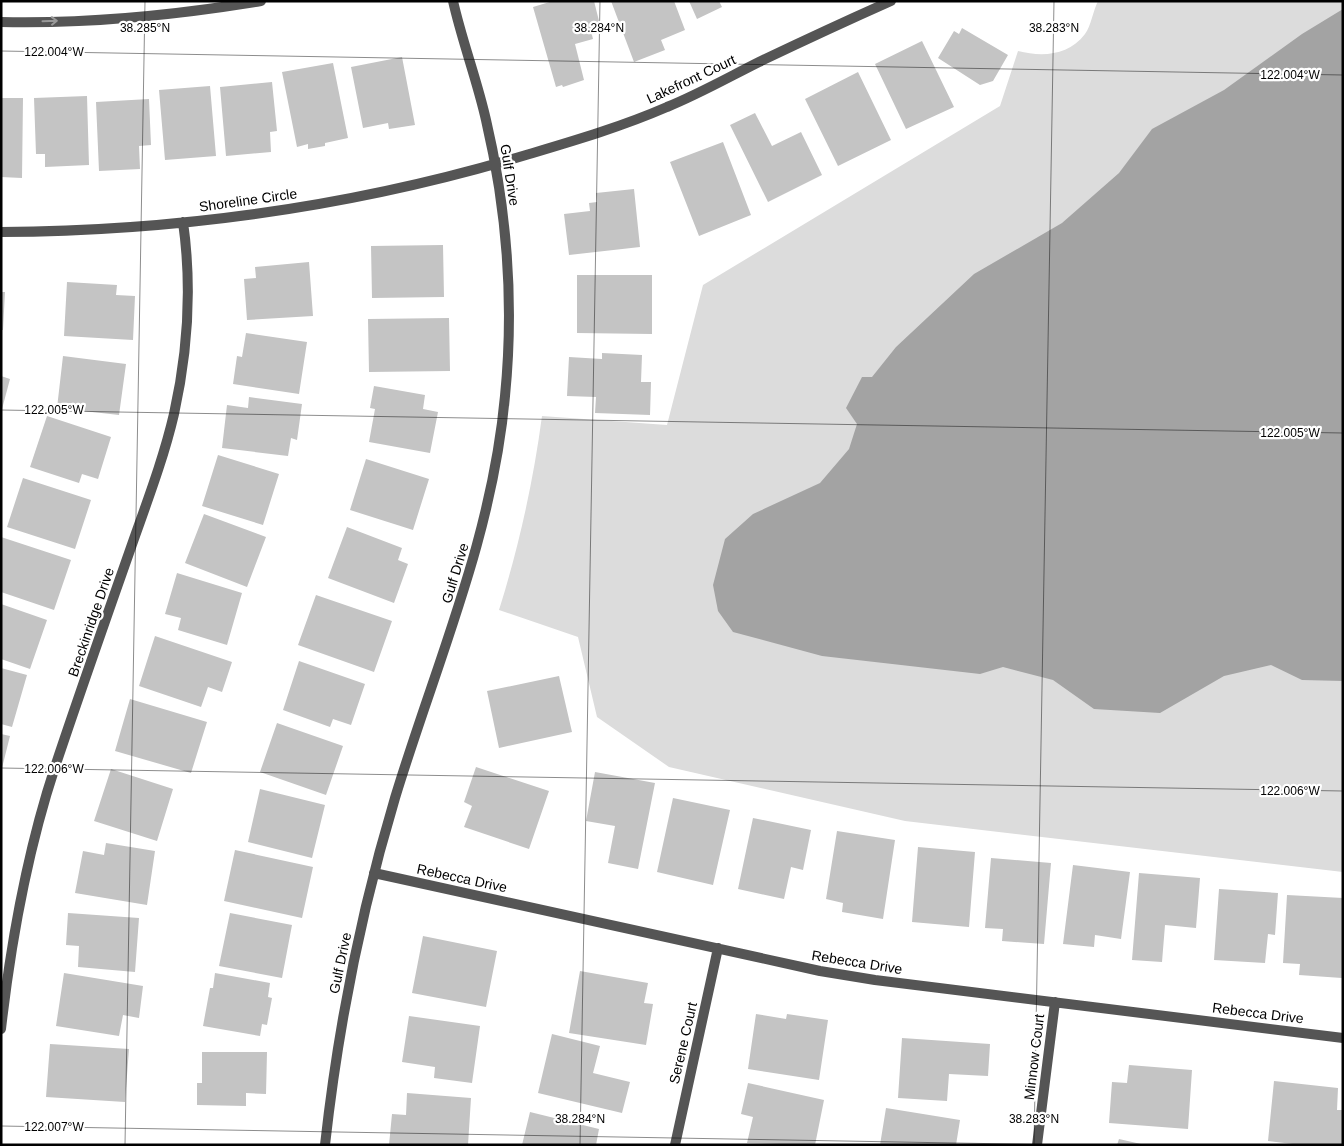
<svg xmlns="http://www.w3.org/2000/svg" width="1344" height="1146" font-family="Arial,sans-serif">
	<rect width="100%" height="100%" fill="#fff"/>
	<path fill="#dcdcdc" d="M 1098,1 L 1343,1 L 1343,872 L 905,821 L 669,767 L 597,717 L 578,637 L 499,610 C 519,546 533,483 542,416 L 667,425 L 703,285 L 1000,106 L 1018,51 C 1042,57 1068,56 1085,34 C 1091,26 1093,11 1098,1 Z"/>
	<path fill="#a3a3a3" d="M 1343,9 L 1343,681 L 1302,680 L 1271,665 L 1224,676 L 1160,713 L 1094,709 L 1053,680 L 1003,667 L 980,674 L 822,656 L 733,632 L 718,611 L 713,585 L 725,539 L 753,514 L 820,483 L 849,449 L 857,424 L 846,408 L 862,377 L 872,377 L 896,347 L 974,274 L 1062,223 L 1119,173 L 1152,129 L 1224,90 L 1302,34 Z"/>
	<path fill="#c4c4c4" d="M 553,1 L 594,1 L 601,29 L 591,31 L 593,39 L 575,44 L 584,80 L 563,87 L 562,85 L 556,87 L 533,7 Z
		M 611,1 L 674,1 L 685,30 L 661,40 L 665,50 L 634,62 Z
		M 689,1 L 719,1 L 722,7 L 697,19 Z
		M 962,28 L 1008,55 L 993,81 L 980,85 L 938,58 L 954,31 L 959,34 Z
		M 922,41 L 954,107 L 906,129 L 875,64 Z
		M 402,57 L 415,125 L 389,129 L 388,123 L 363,128 L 351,67 Z
		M 333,63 L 348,138 L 325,143 L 325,146 L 308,149 L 308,144 L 297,147 L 282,72 Z
		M 858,72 L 891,140 L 838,166 L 805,99 Z
		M 272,82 L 277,131 L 270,132 L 271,152 L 226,156 L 220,87 Z
		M 210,86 L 216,156 L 165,160 L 159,90 Z
		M 87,96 L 89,165 L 45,167 L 45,154 L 36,154 L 34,98 Z
		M 1,98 L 23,98 L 22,178 L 1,177 Z
		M 149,99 L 151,145 L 139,146 L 140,169 L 99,171 L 96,102 Z
		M 755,113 L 772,146 L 801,132 L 822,175 L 768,202 L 730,125 Z
		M 723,142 L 751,215 L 699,236 L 670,162 Z
		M 634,189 L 640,247 L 569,255 L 564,214 L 590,211 L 589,203 L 597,202 L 596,193 Z
		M 443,245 L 444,297 L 372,298 L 371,246 Z
		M 309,262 L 313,316 L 247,320 L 244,279 L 256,278 L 255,267 Z
		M 577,275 L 652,275 L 652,334 L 577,333 Z
		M 67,282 L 117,285 L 116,295 L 135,296 L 133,340 L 64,336 Z
		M 1,292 L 5,292 L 3,330 L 1,330 Z
		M 449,318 L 450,371 L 369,372 L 368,319 Z
		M 246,333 L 307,342 L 299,394 L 233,384 L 237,356 L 242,357 Z
		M 602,353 L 642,355 L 641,382 L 651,382 L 650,415 L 595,413 L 596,397 L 567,396 L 569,357 L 602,359 Z
		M 63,356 L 126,364 L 119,415 L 57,408 Z
		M 1,376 L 10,379 L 2,409 L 1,409 Z
		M 374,386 L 425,395 L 423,409 L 438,412 L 430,453 L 369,442 L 375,409 L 370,408 Z
		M 249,397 L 302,404 L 297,440 L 291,438 L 288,456 L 222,448 L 227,405 L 248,408 Z
		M 47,416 L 111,437 L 98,479 L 82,474 L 79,483 L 30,467 Z
		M 218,455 L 279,474 L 263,525 L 202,506 Z
		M 366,459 L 429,479 L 413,530 L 350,510 Z
		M 23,478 L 91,500 L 75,549 L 7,527 Z
		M 204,514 L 266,537 L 247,587 L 185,563 Z
		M 347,527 L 402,548 L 398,560 L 408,564 L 394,603 L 328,578 Z
		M 1,537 L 71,560 L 54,610 L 1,592 Z
		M 177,573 L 242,593 L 227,645 L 178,630 L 181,618 L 165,614 Z
		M 316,595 L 392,621 L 374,672 L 298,645 Z
		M 1,604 L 47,620 L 30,669 L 1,659 Z
		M 155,636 L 232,662 L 222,692 L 208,687 L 201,707 L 139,686 Z
		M 299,661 L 365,684 L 351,725 L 333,719 L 330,727 L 283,710 Z
		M 1,668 L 27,675 L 12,727 L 1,724 Z
		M 559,676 L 572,732 L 499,748 L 487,691 Z
		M 130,699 L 207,722 L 191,773 L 115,751 Z
		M 277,723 L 343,746 L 326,795 L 260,772 Z
		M 1,734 L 10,736 L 2,768 L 1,768 Z
		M 476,767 L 549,791 L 529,849 L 464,827 L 472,806 L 464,802 Z
		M 111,769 L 173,789 L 157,841 L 94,821 Z
		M 595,772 L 655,783 L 638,869 L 608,863 L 615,826 L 586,821 Z
		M 260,789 L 325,805 L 312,858 L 248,842 Z
		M 673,798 L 730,810 L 713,885 L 657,872 Z
		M 753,818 L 811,830 L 803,870 L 791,867 L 784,899 L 738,889 Z
		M 837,831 L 895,840 L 883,919 L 842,912 L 843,903 L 826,899 Z
		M 106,843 L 155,851 L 147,905 L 75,893 L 83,851 L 104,855 Z
		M 918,847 L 975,852 L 969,927 L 912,922 Z
		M 235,850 L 313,867 L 302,918 L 224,901 Z
		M 991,858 L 1051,863 L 1044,944 L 1002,941 L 1003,929 L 985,928 Z
		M 1073,865 L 1130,872 L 1121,939 L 1095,935 L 1094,947 L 1063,944 Z
		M 1139,873 L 1200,878 L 1196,928 L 1165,925 L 1162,962 L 1132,960 Z
		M 1219,889 L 1278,893 L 1275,935 L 1268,934 L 1265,963 L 1214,960 Z
		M 1287,895 L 1343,898 L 1342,978 L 1299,975 L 1300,964 L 1283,963 Z
		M 68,913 L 139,918 L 135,972 L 78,967 L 79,946 L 66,945 Z
		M 230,913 L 292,925 L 282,978 L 219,966 Z
		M 423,936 L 497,951 L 486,1007 L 412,993 Z
		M 580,971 L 648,983 L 644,1003 L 653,1004 L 646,1045 L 569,1033 Z
		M 64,973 L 143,986 L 139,1018 L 123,1015 L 119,1036 L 56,1026 Z
		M 215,973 L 270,983 L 268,997 L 272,998 L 267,1025 L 262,1024 L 260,1036 L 203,1026 L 210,988 L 213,988 Z
		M 756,1014 L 786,1019 L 787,1014 L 828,1020 L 819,1080 L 748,1069 Z
		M 409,1016 L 480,1026 L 472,1083 L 434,1078 L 435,1067 L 402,1062 Z
		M 552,1034 L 600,1046 L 593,1073 L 630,1082 L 622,1113 L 538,1093 Z
		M 902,1038 L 990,1044 L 988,1076 L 949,1074 L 947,1101 L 898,1098 Z
		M 50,1044 L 129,1049 L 125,1102 L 46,1097 Z
		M 202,1052 L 267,1052 L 266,1094 L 246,1093 L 246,1106 L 197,1105 L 197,1083 L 202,1083 Z
		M 1129,1065 L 1192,1070 L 1188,1129 L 1109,1123 L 1112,1082 L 1127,1083 Z
		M 1274,1081 L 1338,1088 L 1337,1110 L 1343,1110 L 1343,1145 L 1301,1145 L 1268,1141 Z
		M 748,1083 L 824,1100 L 815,1145 L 747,1143 L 753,1117 L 741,1114 Z
		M 407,1093 L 471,1098 L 468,1145 L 389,1145 L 392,1114 L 406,1115 Z
		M 886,1108 L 960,1120 L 956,1145 L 880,1145 Z
		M 530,1112 L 599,1129 L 596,1145 L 522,1145 Z
		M 1119,1139 L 1141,1144 L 1141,1145 L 1117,1145 Z"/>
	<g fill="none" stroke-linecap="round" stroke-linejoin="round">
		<path stroke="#555" stroke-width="10" d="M 1,232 C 179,231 356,206 526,155 C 573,141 621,127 667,107 C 699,94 729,77 759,62 C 803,41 846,21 891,1
			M 374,873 L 820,971 L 875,980 L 1343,1038
			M 1,1029 C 11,941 27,852 55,767 C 79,695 104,624 129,553 C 145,507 163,461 174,414 C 188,351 192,286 183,222
			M 325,1145 C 338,1028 361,911 395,798 C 436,663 492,539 505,396 C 514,305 507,210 486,120 C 477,80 462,41 453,1
			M 675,1145 L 718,948
			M 1037,1145 L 1055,1002"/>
		<path stroke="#555" stroke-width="10" d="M 1,22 C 87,24 176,15 261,1"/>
	</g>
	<defs><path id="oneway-shaft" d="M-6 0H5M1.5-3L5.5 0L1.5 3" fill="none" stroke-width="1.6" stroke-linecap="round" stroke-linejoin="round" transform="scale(1.25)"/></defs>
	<use stroke="#999" href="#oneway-shaft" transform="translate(50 21) rotate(-2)"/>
	<path fill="none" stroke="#000" stroke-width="1" stroke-opacity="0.45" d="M 1,51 L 1343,75M 1,410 L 1343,433M 1,768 L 1343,791M 1,1126 L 1067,1145M 125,1145 L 145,1M 580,1145 L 600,1M 1034,1145 L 1054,1"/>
	<g text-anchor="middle" stroke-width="4.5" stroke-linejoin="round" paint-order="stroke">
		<g font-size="14" fill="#000" stroke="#fff">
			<text transform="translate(691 79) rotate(-25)" y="5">Lakefront Court</text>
			<text transform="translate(510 175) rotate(81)" y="5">Gulf Drive</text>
			<text transform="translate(248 200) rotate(-8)" y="5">Shoreline Circle</text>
			<text transform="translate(455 573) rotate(-73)" y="5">Gulf Drive</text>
			<text transform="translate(91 622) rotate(-71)" y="5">Breckinridge Drive</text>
			<text transform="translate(462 878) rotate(12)" y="5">Rebecca Drive</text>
			<text transform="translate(857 962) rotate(9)" y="5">Rebecca Drive</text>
			<text transform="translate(340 963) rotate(-78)" y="5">Gulf Drive</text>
			<text transform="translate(1258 1013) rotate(7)" y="5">Rebecca Drive</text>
			<text transform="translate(683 1043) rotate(-77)" y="5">Serene Court</text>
			<text transform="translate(1034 1057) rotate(-83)" y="5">Minnow Court</text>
		</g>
	</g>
	<g font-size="12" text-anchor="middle" fill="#000" stroke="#fff" stroke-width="4.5" stroke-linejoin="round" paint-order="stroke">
		<text x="145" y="32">38.285°N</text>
		<text x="599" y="32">38.284°N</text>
		<text x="1054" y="32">38.283°N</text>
		<text x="54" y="56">122.004°W</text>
		<text x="1290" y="79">122.004°W</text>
		<text x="54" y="414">122.005°W</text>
		<text x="1290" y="437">122.005°W</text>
		<text x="54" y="773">122.006°W</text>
		<text x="1290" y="795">122.006°W</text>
		<text x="580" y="1123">38.284°N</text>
		<text x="1034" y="1123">38.283°N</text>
		<text x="54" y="1131">122.007°W</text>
	</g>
	<rect width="1344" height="1146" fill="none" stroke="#000000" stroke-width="5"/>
</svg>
